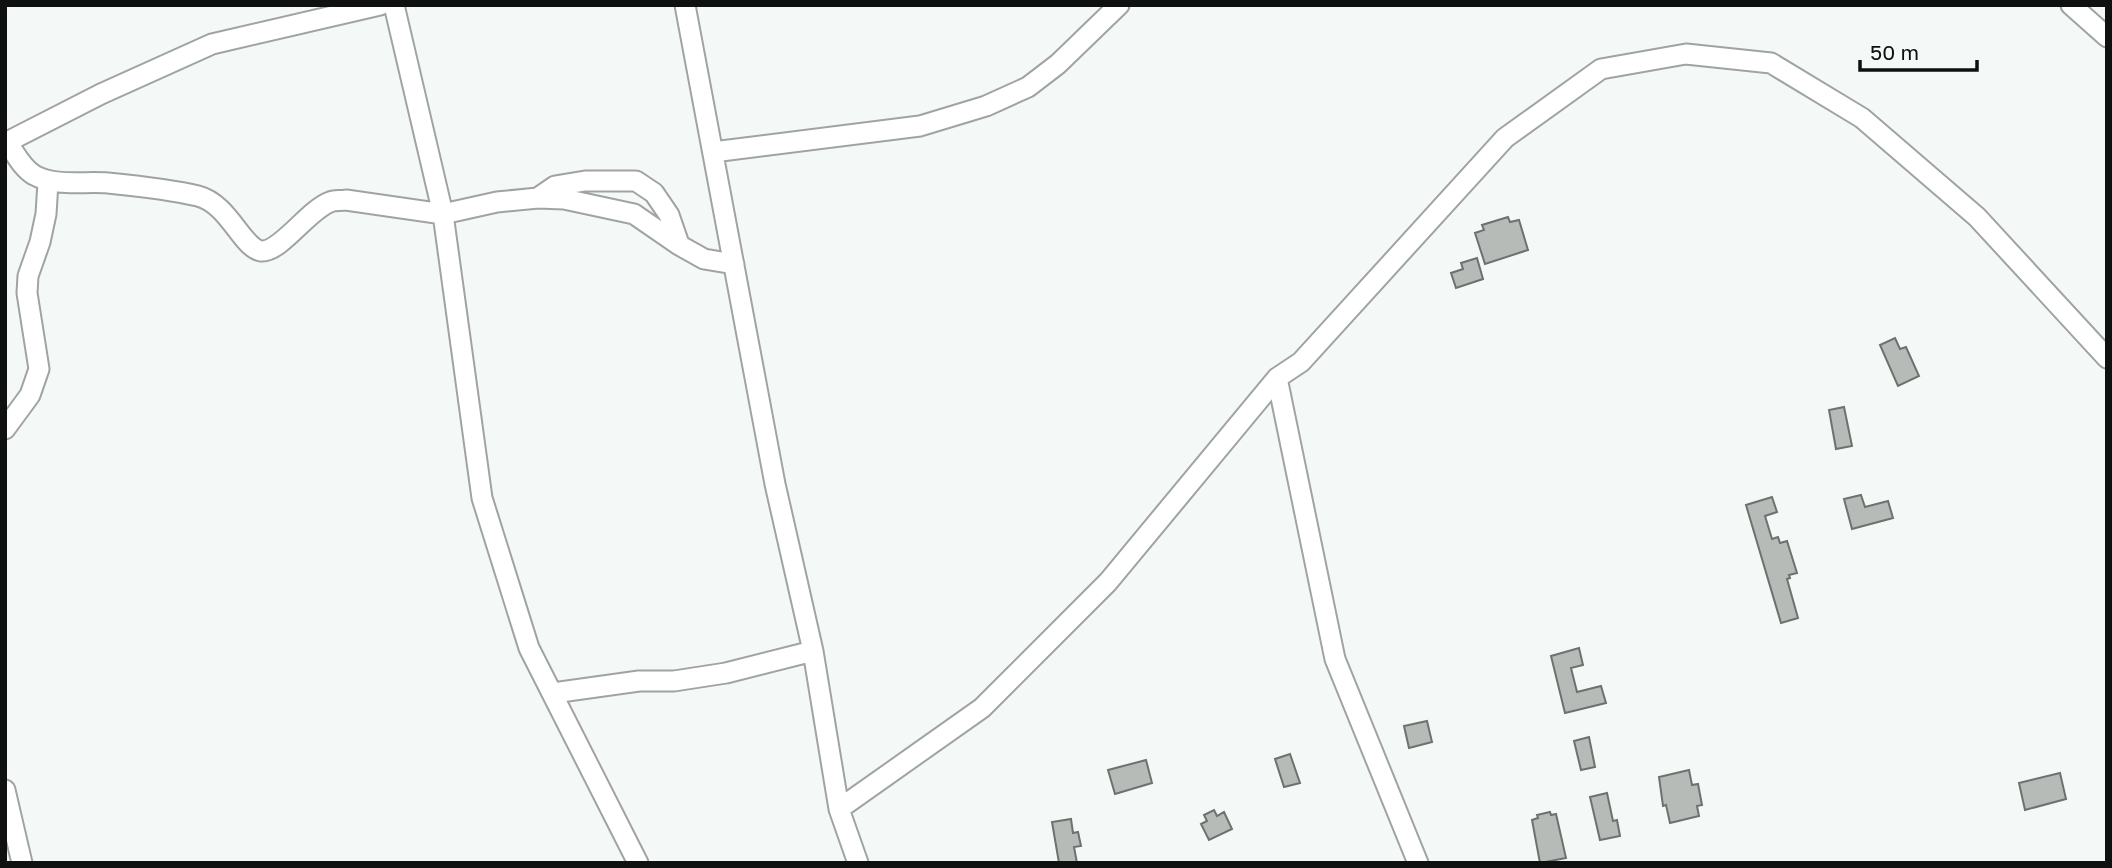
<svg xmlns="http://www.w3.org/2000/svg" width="2112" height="868" font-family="'Golos Text',sans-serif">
	<rect width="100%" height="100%" fill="#f4f9f7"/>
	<path fill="#b6bbb8" stroke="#6d7270" stroke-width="2" d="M 1508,217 L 1510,222 L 1519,220 L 1528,250 L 1485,264 L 1475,233 L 1484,230 L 1482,225 Z
		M 1477,258 L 1483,279 L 1456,288 L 1451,273 L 1463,269 L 1461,263 Z
		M 1895,338 L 1900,349 L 1906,347 L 1919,376 L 1898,386 L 1880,345 Z
		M 1844,407 L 1852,446 L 1836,449 L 1829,410 Z
		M 1861,495 L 1865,507 L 1888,501 L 1893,518 L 1852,529 L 1844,499 Z
		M 1772,497 L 1777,512 L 1765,516 L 1772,539 L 1778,537 L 1780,543 L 1787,541 L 1797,573 L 1789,575 L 1790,578 L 1787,579 L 1798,618 L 1781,623 L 1746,505 Z
		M 1579,648 L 1583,665 L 1571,668 L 1577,692 L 1601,686 L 1606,703 L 1565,713 L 1551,656 Z
		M 1427,721 L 1432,742 L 1409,748 L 1404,726 Z
		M 1589,737 L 1595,767 L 1581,770 L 1574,741 Z
		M 1290,754 L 1300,783 L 1284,787 L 1275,759 Z
		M 1146,760 L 1152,783 L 1115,794 L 1108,770 Z
		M 1689,770 L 1692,785 L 1698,784 L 1702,805 L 1697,806 L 1699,816 L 1670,823 L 1666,805 L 1663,806 L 1659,777 Z
		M 2060,773 L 2066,799 L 2025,810 L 2019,783 Z
		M 1607,793 L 1613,821 L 1617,820 L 1620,836 L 1600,840 L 1590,797 Z
		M 1214,810 L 1217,816 L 1224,812 L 1232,829 L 1209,840 L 1201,824 L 1207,821 L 1204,815 Z
		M 1550,812 L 1551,815 L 1556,814 L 1566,858 L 1540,863 L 1532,820 L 1538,818 L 1537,815 Z
		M 1071,819 L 1073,833 L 1078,832 L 1081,846 L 1074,847 L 1077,863 L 1059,863 L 1052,822 Z"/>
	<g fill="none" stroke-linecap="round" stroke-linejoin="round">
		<g stroke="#9fa4a1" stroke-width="23">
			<path id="minor" d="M 394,5 L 443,214 L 482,498 L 529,648 L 638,863
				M 685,5 L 775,484 L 813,651 L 839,809 L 858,863
				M 2071,5 L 2107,37
				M 7,142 C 15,153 22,168 34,175 C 56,187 83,181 108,183 C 138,186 169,189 198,196 C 229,204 242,248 261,251 C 280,253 308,210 330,202 C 334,200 341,201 346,200 L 443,214 L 497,202 L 538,198 L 564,199 L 634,214 L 679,245 L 704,259 L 734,264
				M 5,143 L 101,94 L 212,44 L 380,5
				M 713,152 L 920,126 L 986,106 L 1028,87 L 1058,64 L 1119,5
				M 539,197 L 555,186 L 585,181 L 636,181 L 654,193 L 669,215 L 679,244
				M 1277,378 L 1335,659 L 1418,863
				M 5,429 L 30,395 L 39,369 L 27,293 L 28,276 L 40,242 L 46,214 L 48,182
				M 553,693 L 639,681 L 674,681 L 726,673 L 813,651
				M 5,790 L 22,863
				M 839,809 L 982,708 L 1108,582 L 1277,378 L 1301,362 L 1505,138 L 1601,69 L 1686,54 L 1771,63 L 1862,118 L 1977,217 L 2107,358"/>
		</g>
		<use href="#minor" stroke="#fff" stroke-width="19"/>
	</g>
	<rect width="2112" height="868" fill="none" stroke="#0f1010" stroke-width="14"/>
	<path d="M1860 60v10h117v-10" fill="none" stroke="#0f1010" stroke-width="3.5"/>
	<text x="1870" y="60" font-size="21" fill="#0f1010" stroke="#f4f9f7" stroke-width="5" paint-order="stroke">50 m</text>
</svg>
